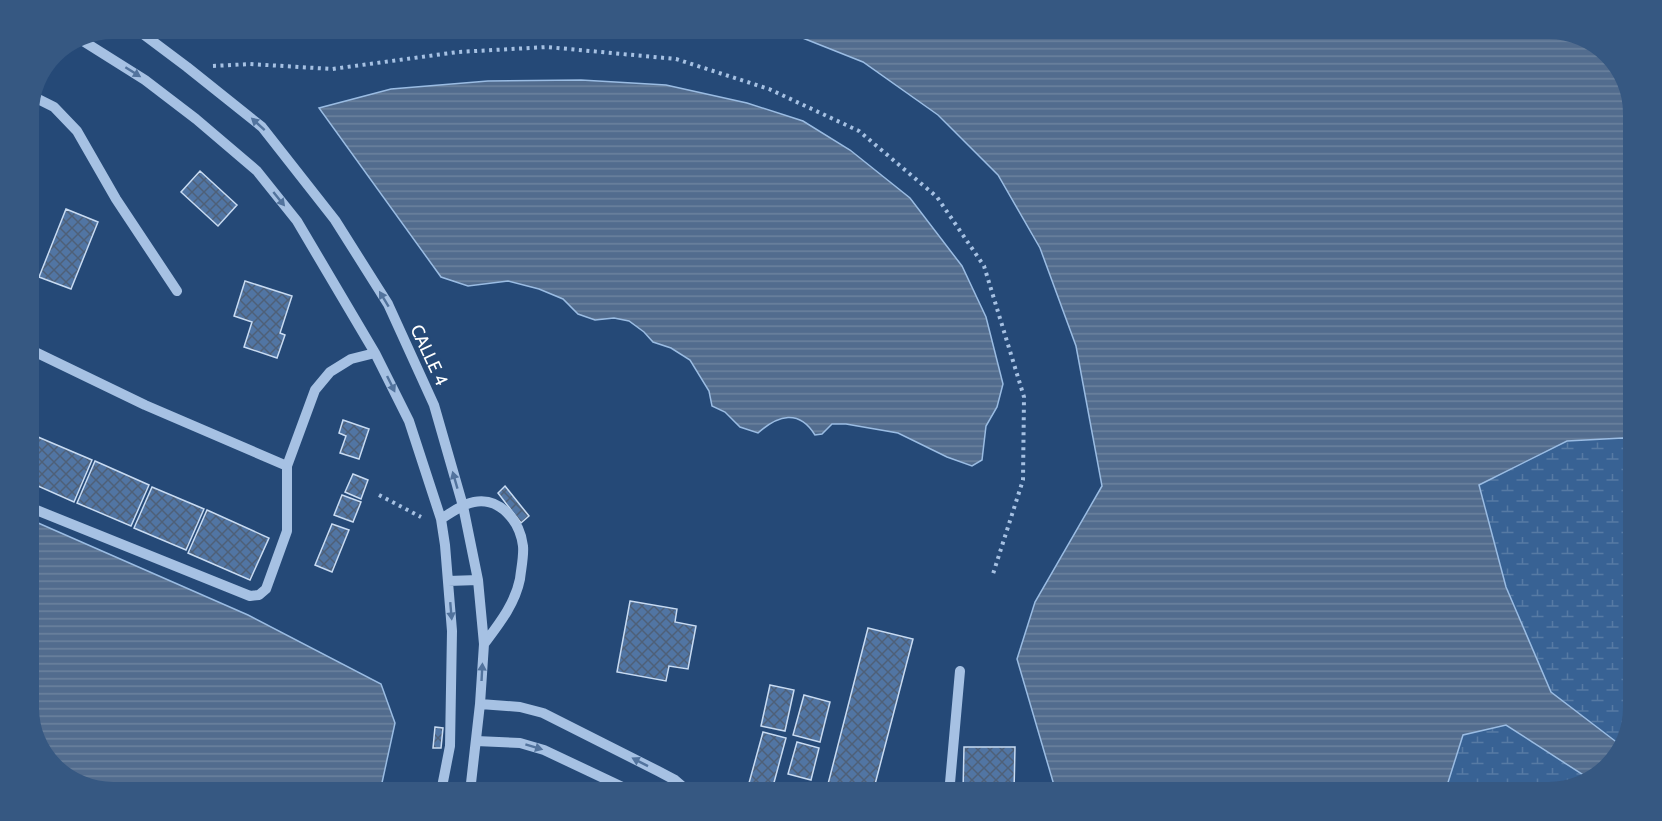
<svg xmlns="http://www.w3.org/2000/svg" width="1662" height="821" font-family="Cabin,sans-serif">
	<defs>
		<pattern id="wetland-marsh" width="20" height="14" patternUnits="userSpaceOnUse" patternTransform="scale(1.5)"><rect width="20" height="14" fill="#386294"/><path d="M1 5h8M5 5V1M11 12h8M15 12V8" fill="none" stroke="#567aa4"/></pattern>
		<pattern id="water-rules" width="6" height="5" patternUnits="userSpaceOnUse" patternTransform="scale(1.5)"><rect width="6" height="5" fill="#526c8e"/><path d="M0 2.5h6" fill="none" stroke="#6c829f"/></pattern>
		<pattern id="building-cross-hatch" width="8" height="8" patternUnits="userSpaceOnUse" patternTransform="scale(1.5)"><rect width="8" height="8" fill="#5175a3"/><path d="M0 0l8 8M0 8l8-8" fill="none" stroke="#4e6078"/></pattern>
	</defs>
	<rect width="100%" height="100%" fill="#254977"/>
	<path fill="url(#wetland-marsh)" d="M 1624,438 L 1633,440 L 1633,708 L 1625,745 L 1623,747 L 1551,692 L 1506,587 L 1478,485 L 1567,441 Z
		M 1506,725 L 1591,780 L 1549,792 L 1445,792 L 1463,734 Z"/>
	<path fill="url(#water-rules)" stroke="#9abce3" stroke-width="1.5" d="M 1549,29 L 1586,37 L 1619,66 L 1633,108 L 1633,440 L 1623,438 L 1567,441 L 1479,485 L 1506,587 L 1551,692 L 1623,747 L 1596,778 L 1591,780 L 1506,725 L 1463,735 L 1445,792 L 1056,792 L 1017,659 L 1035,602 L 1102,486 L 1076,346 L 1040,248 L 998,175 L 938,115 L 863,62 L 780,29 Z
		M 581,80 L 666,85 L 747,103 L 803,121 L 850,150 L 910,198 L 962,266 L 986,317 L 1003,384 L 997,407 L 986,426 L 982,460 L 972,466 L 947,457 L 898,433 L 846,424 L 832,424 L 822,434 L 815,435 C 799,409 778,415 758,433 L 740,427 L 725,412 L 712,406 L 709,391 L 690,360 L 671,348 L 653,342 L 644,332 L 629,321 L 614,318 L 595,320 L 578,314 L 563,299 L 539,289 L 508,281 L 468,286 L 441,277 L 319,108 L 391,89 L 488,81 Z
		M 29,519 L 248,615 L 381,684 L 395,723 L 380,792 L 113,792 L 76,784 L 43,755 L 29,714 Z"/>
	<path fill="url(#building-cross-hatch)" stroke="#c8dbf2" stroke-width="1.5" d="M 200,171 L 237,205 L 218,226 L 181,192 Z
		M 66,209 L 98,222 L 71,289 L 39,277 Z
		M 245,281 L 292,296 L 280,333 L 285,335 L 277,358 L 244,347 L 252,322 L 234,316 Z
		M 343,420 L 369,429 L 359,459 L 340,453 L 346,436 L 339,433 Z
		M 29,433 L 36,436 L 29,453 Z
		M 38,437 L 92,460 L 74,502 L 29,482 L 29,460 Z
		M 95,461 L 149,485 L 131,526 L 77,503 Z
		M 353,474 L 368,480 L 361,499 L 345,492 Z
		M 505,486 L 529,516 L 521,523 L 498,493 Z
		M 152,487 L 204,509 L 186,550 L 134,528 Z
		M 342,495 L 361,502 L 353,522 L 334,515 Z
		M 207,510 L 269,538 L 250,580 L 188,553 Z
		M 332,524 L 349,530 L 332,572 L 315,565 Z
		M 630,601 L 677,609 L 675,622 L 696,626 L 688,669 L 669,666 L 666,681 L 617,672 Z
		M 868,628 L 913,639 L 873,792 L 846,792 L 827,788 Z
		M 770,685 L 794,690 L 785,731 L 761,726 Z
		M 804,695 L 830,702 L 820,742 L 793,735 Z
		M 435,727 L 443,728 L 441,748 L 433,748 Z
		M 763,732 L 786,738 L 772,790 L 749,783 Z
		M 797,742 L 819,748 L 811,780 L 788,774 Z
		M 964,747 L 1015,747 L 1014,792 L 963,792 Z
		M 786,784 L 807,789 L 806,792 L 784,792 Z"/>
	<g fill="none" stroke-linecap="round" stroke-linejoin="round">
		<path stroke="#a6c1e3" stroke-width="4" stroke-dasharray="3 4.5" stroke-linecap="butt" d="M 213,66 L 250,64 L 332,69 L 458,52 L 547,47 L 676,59 L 769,89 L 859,131 L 937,197 L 984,266 L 1024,397 L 1023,480 L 993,574
			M 379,495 L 421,517"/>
		<path stroke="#a6c1e3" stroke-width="10" d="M 135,28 L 187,67 L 262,127 L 335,220 L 388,304 L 434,405 L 463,506 L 478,580 L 484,644 L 480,704 L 470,792
			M 83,41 L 145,80 L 196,119 L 257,171 L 297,221 L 375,353 L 409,421 L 441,519 L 445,545 L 452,631 L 450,746 L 441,792
			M 34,97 L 54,107 L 77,131 L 116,199 L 177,291
			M 29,349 L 145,405 L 287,466
			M 29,507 L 250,596 L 259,595 L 266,589 L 287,531 L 287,466 L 315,390 L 330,372 L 351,359 L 375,353
			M 441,519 C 451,513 462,504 474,502 C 501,497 520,522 523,546 C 524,556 521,569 520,579 C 515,604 499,624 484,644
			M 448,581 L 478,580
			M 480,704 L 520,707 L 543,713 L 658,771 L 675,780 L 689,792
			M 476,741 L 520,743 L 544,750 L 633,792
			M 948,792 L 950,783 L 960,671"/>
	</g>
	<defs><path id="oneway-solid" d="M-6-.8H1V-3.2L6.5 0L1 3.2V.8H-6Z" transform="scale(1.5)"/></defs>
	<g fill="#52739d">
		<use href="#oneway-solid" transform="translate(133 72) rotate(32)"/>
		<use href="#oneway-solid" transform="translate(258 124) rotate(-138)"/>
		<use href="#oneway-solid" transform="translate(279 199) rotate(51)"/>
		<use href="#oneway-solid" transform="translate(384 299) rotate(-121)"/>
		<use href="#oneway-solid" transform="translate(391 384) rotate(64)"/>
		<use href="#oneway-solid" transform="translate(455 480) rotate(-106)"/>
		<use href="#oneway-solid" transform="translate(451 611) rotate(85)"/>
		<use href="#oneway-solid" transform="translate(482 672) rotate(-87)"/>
		<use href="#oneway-solid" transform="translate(534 747) rotate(17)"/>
		<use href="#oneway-solid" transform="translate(640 762) rotate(-153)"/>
	</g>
	<g text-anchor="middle" stroke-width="4.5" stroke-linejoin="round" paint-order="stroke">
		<g font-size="18" fill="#fff" stroke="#254977">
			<text transform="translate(429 355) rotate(65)" y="6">CALLE 4</text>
		</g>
	</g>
	<path d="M0 0H1662V821H0ZM113 39H1549A74 74 0 0 1 1623 113V708A74 74 0 0 1 1549 782H113A74 74 0 0 1 39 708V113A74 74 0 0 1 113 39Z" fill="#365882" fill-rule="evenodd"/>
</svg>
